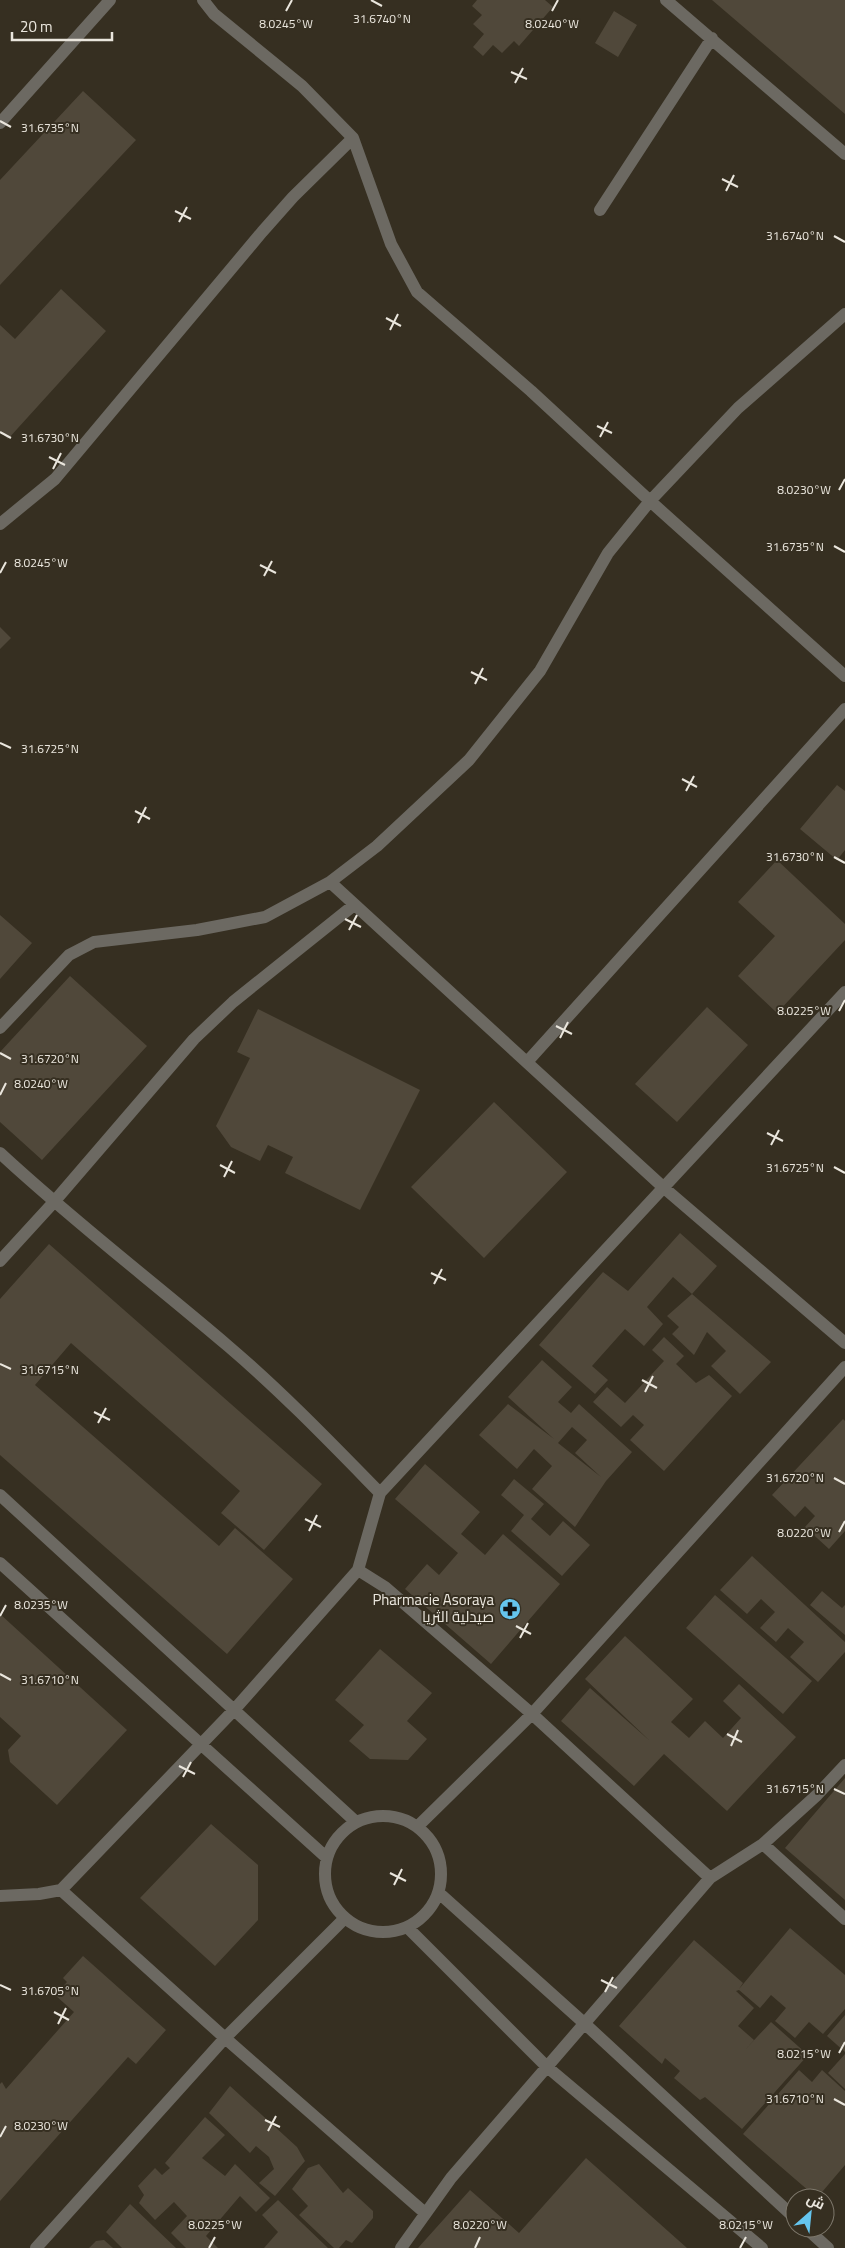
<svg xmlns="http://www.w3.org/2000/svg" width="845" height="2248" font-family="Georgia,Cairo,serif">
	<rect width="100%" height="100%" fill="#362f21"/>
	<path fill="#50483a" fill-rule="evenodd" d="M 477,0 L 545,0 L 553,7 L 519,46 L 514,41 L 502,53 L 493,45 L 483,56 L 473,47 L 484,34 L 473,24 L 482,15 L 472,6 Z
		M 712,0 L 845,0 L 845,114 Z
		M 614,11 L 637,25 L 618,57 L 595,43 Z
		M 83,91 L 136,140 L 0,285 L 0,180 Z
		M 61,289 L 106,331 L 8,439 L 0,431 L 0,325 L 15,339 Z
		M 0,627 L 11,638 L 0,649 Z
		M 837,785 L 845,791 L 845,850 L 837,860 L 800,829 Z
		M 777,860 L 845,924 L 845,940 L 777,1013 L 738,976 L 775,936 L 738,902 Z
		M 0,915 L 32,943 L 0,979 Z
		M 70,976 L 147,1046 L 42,1160 L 0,1122 L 0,1052 Z
		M 707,1007 L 748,1045 L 677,1122 L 635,1084 Z
		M 258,1009 L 420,1090 L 360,1210 L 285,1173 L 293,1157 L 268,1145 L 260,1161 L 231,1147 L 216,1126 L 250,1058 L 237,1052 Z
		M 494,1102 L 567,1172 L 484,1258 L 411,1187 Z
		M 680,1233 L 717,1266 L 692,1294 L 673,1277 L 647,1307 L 663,1324 L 644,1346 L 625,1329 L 592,1366 L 608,1380 L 595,1394 L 539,1345 L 603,1272 L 628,1291 Z
		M 49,1244 L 322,1484 L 264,1550 L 221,1513 L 240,1491 L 71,1343 L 35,1385 L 219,1546 L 235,1528 L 293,1579 L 227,1654 L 0,1455 L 0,1299 Z
		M 692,1294 L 771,1362 L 740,1394 L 711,1366 L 726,1351 L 707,1332 L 694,1355 L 672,1334 L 679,1327 L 667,1316 Z
		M 664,1337 L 684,1356 L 676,1364 L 696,1383 L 709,1375 L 732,1396 L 664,1471 L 630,1440 L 644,1425 L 633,1415 L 621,1427 L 593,1402 L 607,1387 L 625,1403 L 664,1361 L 652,1350 Z
		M 542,1360 L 572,1387 L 558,1402 L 571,1413 L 579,1404 L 632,1452 L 606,1481 L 575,1527 L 532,1489 L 552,1466 L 534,1449 L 517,1469 L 479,1435 L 508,1404 L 554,1439 L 508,1397 ZM 572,1427 L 587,1440 L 575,1453 L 601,1477 L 558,1443 Z
		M 843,1419 L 845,1421 L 845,1531 L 829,1549 L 805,1527 L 815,1516 L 805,1506 L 795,1517 L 772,1495 Z
		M 425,1464 L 480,1512 L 461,1534 L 485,1555 L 503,1534 L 560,1584 L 491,1664 L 405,1589 L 427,1564 L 439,1575 L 458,1553 L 395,1499 Z
		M 514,1479 L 544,1504 L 531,1519 L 550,1536 L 563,1521 L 590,1545 L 562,1576 L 511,1531 L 524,1515 L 501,1495 Z
		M 752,1556 L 845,1642 L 845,1652 L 818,1682 L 790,1657 L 804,1642 L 788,1628 L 776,1642 L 760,1628 L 775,1612 L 761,1599 L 747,1614 L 720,1590 Z
		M 822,1591 L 842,1608 L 845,1605 L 845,1635 L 810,1605 Z
		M 715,1595 L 812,1681 L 783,1714 L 686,1628 Z
		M 0,1614 L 127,1730 L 57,1805 L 10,1762 L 8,1750 L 21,1736 L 0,1717 Z
		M 625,1636 L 693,1699 L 671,1722 L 689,1738 L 705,1721 L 723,1738 L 741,1718 L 723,1701 L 739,1684 L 796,1737 L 727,1811 L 664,1754 L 634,1786 L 561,1721 L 590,1688 L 650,1741 L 585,1679 Z
		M 380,1649 L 432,1693 L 407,1721 L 427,1739 L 408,1760 L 370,1759 L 349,1741 L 364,1725 L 335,1700 Z
		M 845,1778 L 845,1900 L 785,1848 Z
		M 211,1824 L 258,1865 L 258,1920 L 215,1966 L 140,1898 Z
		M 790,1928 L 845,1975 L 845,2009 L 823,2034 L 809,2022 L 795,2038 L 775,2021 L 786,2008 L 771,1995 L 760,2008 L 739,1990 L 736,1991 L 754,2008 L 738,2026 L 754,2040 L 743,2052 L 771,2022 L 808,2055 L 742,2129 L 705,2097 L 700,2100 L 674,2078 L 680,2071 L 665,2058 L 662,2064 L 619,2026 L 694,1940 L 743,1983 L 739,1989 Z
		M 83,1956 L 166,2030 L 136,2064 L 128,2057 L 0,2201 L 0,2084 L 2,2082 L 6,2089 L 74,2012 L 55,1995 L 67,1982 L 63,1978 Z
		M 845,2015 L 845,2052 L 827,2036 Z
		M 845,2054 L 845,2089 L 828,2073 Z
		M 799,2070 L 812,2082 L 822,2070 L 845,2091 L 845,2165 L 817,2198 L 743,2134 Z
		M 230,2086 L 297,2147 L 305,2161 L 275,2196 L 259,2183 L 274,2169 L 269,2157 L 256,2146 L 250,2153 L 209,2113 Z
		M 205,2117 L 225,2135 L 202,2158 L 225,2176 L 235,2164 L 270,2198 L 256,2212 L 240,2196 L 206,2236 L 218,2248 L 186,2248 L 171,2233 L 187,2216 L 174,2202 L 155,2220 L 139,2203 L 144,2195 L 138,2186 L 155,2168 L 162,2175 L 170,2168 L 165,2163 Z
		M 586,2158 L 687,2248 L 418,2248 L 470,2190 L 519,2233 Z
		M 319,2164 L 343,2193 L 348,2188 L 373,2211 L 373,2218 L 352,2243 L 346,2240 L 339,2248 L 334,2248 L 299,2215 L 308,2206 L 292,2189 L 308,2168 Z
		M 278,2200 L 328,2248 L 264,2248 L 278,2232 L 262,2215 Z
		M 130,2204 L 176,2248 L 122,2248 L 106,2232 Z
		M 104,2240 L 113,2248 L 89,2248 L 96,2241 Z"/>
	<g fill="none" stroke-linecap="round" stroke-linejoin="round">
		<path stroke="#6c6962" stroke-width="12" d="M 203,0 L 214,14 L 302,86 L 353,138 L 391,244 L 417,292 L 531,391 L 650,501 L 845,676
			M 666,0 L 845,154
			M 0,123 L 110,0
			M 600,210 L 712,38
			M 0,524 L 55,479 L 262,232 L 293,197 L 353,138
			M 330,882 L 663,1187 L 845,1343
			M 0,1028 L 69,955 L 94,942 L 197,930 L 265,917 L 330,882 L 377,846 L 469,760 L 540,671 L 608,553 L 650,501 L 738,408 L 845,314
			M 527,1062 L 845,709
			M 0,1153 C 73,1221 152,1281 228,1346 C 282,1392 331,1443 380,1493 L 358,1570 L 385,1587 L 532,1714 L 710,1878
			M 0,1261 L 53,1203 L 194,1039 L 233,1002 L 354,905
			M 380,1493 L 845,992
			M 0,1495 L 356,1822
			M 0,1563 L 327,1858
			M325 1874a58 58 0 1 1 116 0a58 58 0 1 1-116 0Z
			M 417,1827 L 532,1714 L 845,1367
			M 763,1844 L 845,1919
			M 61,1890 L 225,2038 L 425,2213
			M 439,1893 L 584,2023 L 795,2218
			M 0,1896 L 39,1894 L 61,1890 L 234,1710 L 358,1570
			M 408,1928 L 546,2066 L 762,2248
			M 806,2228 L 828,2248
			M 36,2248 L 225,2038 L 344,1919
			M 401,2248 L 451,2178 L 710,1878 L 763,1844 L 817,1795 L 845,1765"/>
	</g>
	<path fill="none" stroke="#eae6dd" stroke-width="2" d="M 371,0 L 382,6M 286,11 L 292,0M 552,11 L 558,0M 511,72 L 527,79M 515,83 L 523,68M 0,121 L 11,127M 722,179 L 738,187M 726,191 L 734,175M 175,211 L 191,219M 179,222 L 187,207M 834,236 L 845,242M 386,318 L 401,326M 390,330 L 398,314M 597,426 L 612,433M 0,432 L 11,438M 600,437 L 608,422M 49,457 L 65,465M 53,469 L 61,453M 839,490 L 845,479M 834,546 L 845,552M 260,565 L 276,573M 0,573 L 6,562M 264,576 L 272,561M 471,672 L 487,680M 475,684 L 483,668M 0,743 L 11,748M 682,779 L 697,787M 686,791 L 694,776M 135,811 L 150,819M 138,823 L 146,807M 834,857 L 845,863M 345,919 L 361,927M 349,930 L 357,915M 839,1011 L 845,1000M 556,1026 L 572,1034M 560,1038 L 568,1022M 0,1053 L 11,1059M 0,1095 L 6,1083M 767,1133 L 783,1141M 771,1145 L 779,1130M 220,1165 L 235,1173M 834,1167 L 845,1173M 224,1177 L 232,1161M 431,1273 L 446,1280M 434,1284 L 442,1269M 0,1364 L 11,1369M 642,1380 L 657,1388M 645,1392 L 653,1376M 94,1412 L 110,1420M 98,1423 L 106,1408M 834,1478 L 845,1484M 305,1519 L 321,1527M 309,1531 L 317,1515M 839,1532 L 845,1521M 0,1616 L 6,1605M 516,1626 L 531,1634M 520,1638 L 528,1623M 0,1674 L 11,1680M 727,1734 L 742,1742M 731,1746 L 738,1730M 179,1766 L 195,1774M 183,1777 L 191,1762M 834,1789 L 845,1794M 390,1873 L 406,1881M 394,1885 L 402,1869M 601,1980 L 617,1988M 0,1985 L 11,1990M 605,1992 L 613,1977M 54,2012 L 69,2020M 58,2024 L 66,2008M 839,2053 L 845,2042M 834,2099 L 845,2105M 265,2120 L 280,2127M 268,2131 L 276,2116M 0,2137 L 6,2126M 209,2248 L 215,2237M 475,2248 L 480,2237M 740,2248 L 746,2237"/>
	<defs>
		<g id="pharmacy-disc" transform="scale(1.125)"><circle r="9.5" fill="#65c5ee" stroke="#362f21"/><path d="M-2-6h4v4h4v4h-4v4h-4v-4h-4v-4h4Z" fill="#111"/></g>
	</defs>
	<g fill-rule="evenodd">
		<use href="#pharmacy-disc" x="510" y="1609"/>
	</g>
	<g text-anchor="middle" stroke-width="4" stroke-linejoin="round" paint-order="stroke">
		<g font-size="15" fill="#eae6dd" stroke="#362f21" text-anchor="end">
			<text x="494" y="1605">Pharmacie Asoraya<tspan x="494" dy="17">صيدلية الثريا</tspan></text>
		</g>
	</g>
	<g font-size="12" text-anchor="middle" fill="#eae6dd" stroke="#362f21" stroke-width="4" stroke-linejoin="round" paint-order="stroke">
		<text x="382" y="23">31.6740°N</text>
		<text x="286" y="28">8.0245°W</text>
		<text x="552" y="28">8.0240°W</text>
		<text x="50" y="132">31.6735°N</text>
		<text x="795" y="240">31.6740°N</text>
		<text x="50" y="442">31.6730°N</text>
		<text x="804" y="494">8.0230°W</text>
		<text x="795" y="551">31.6735°N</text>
		<text x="41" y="567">8.0245°W</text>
		<text x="50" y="753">31.6725°N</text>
		<text x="795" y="861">31.6730°N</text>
		<text x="804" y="1015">8.0225°W</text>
		<text x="50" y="1063">31.6720°N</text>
		<text x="41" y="1088">8.0240°W</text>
		<text x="795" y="1172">31.6725°N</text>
		<text x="50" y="1374">31.6715°N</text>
		<text x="795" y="1482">31.6720°N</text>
		<text x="804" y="1537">8.0220°W</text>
		<text x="41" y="1609">8.0235°W</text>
		<text x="50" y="1684">31.6710°N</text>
		<text x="795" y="1793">31.6715°N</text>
		<text x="50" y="1995">31.6705°N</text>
		<text x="804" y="2058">8.0215°W</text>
		<text x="795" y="2103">31.6710°N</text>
		<text x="41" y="2130">8.0230°W</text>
		<text x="215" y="2229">8.0225°W</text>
		<text x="480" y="2229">8.0220°W</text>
		<text x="746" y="2229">8.0215°W</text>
	</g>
	<g transform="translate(810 2213) rotate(27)"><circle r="24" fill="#362f21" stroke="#7e786c"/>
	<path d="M0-4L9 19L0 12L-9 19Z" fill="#65c5ee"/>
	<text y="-8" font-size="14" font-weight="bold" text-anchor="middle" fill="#eae6dd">ش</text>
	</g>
	<path d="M12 32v8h100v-8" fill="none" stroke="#eae6dd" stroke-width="2.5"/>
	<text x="20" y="32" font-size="15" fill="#eae6dd" stroke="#362f21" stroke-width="4" paint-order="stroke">20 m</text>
</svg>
